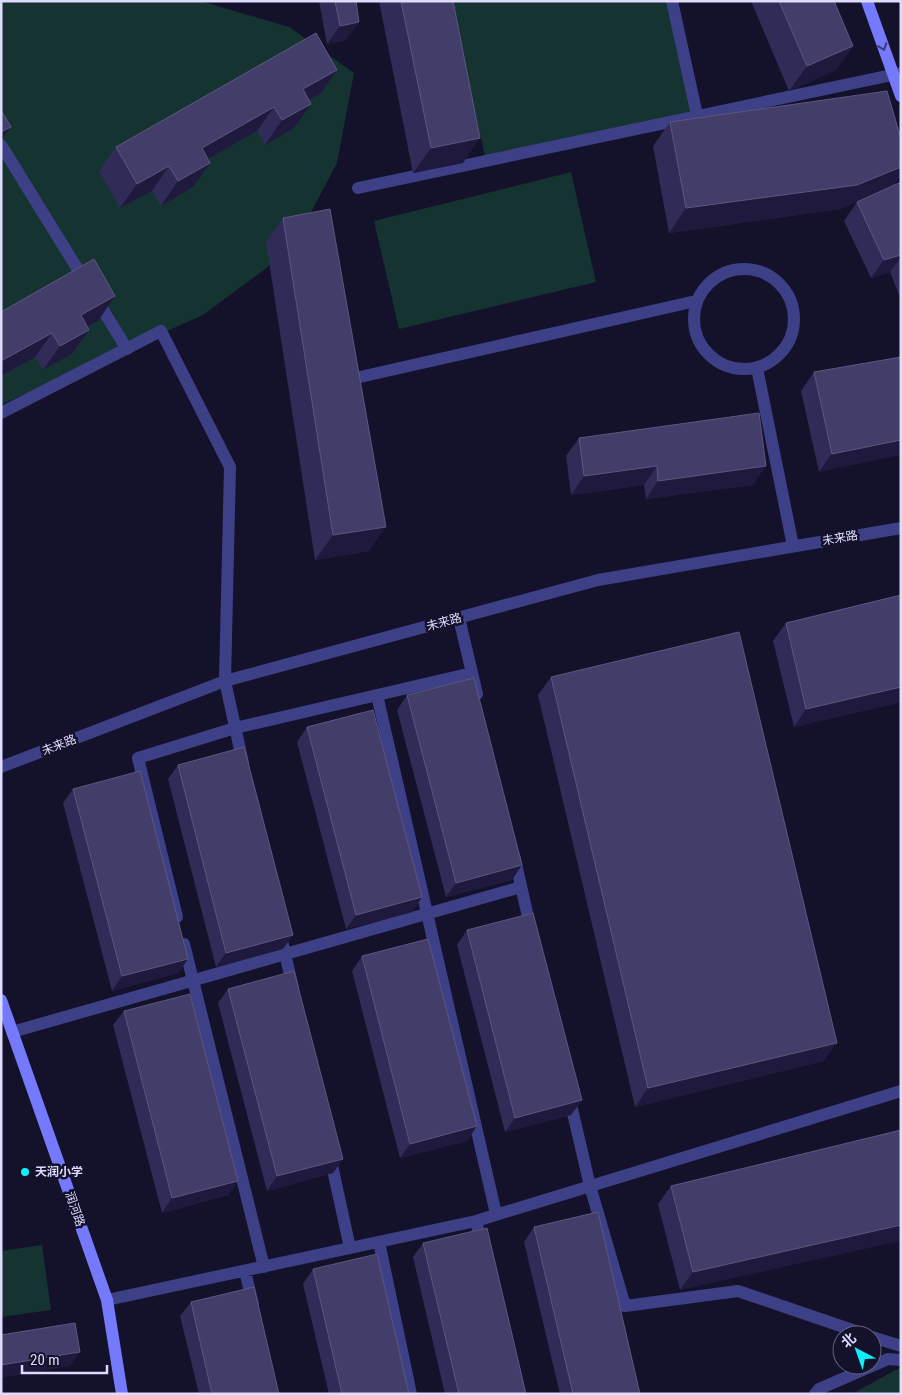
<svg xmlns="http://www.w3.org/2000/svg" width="902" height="1395" font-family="'Roboto Condensed','Noto Sans SC',sans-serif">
	<rect width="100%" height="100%" fill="#14112a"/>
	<path fill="#153431" d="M 1,1 L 200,1 L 289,27 L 354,73 L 337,163 L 291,250 L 203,315 L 1,405 Z
		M 449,1 L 672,1 L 697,115 L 486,160 Z
		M 571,172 L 596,282 L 399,329 L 374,221 Z
		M 42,1245 L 51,1310 L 1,1317 L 1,1251 Z
		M 901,1367 L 901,1394 L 852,1394 Z"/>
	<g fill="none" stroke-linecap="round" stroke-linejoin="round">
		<path stroke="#3e4087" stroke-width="12" d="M 672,1 L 697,115
			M 1,145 L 127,349
			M 358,188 L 901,73
			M694 319a50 50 0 1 1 100 0a50 50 0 1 1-100 0Z
			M 757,368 L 793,546
			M 351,379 L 696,301
			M 1,413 L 161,331 L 230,467 L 225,681 L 243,763
			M 459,618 L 477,694
			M 377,695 L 496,1214
			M 514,855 L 531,930
			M 177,917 L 138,758 L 235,728 L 472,673
			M 280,932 L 293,988
			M 184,944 L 264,1267
			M 12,1032 L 521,887
			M 569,1096 L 590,1186 L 625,1306 L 738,1291 L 867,1335
			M 330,1156 L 350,1248
			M 379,1242 L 411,1394
			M 482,1246 L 476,1221 L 901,1091
			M 245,1271 L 253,1305
			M 107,1300 L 476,1221
			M 872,1337 L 901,1346
			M 815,1394 L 819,1389 L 888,1359 L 901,1360"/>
		<path stroke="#3e4087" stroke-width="12" d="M 1,767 L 225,681 L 598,580 L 901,528"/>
		<path stroke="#757afc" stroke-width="12" d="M 867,1 L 901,96
			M 1,1000 L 107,1300 L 122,1394"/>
	</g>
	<path fill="#312b57" d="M 319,1 L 356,1 L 346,40 L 327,44 Z
		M 379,1 L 453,1 L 463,163 L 413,173 Z
		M 751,1 L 834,1 L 853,46 L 836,70 L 789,91 Z
		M 337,70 L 320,94 L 309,100 L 311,104 L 294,128 L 265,145 L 257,131 L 208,159 L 193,187 L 161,206 L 152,191 L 120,208 L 99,171 L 116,147 Z
		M 670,122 L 901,139 L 901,174 L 893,186 L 901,182 L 901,300 L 890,272 L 871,278 L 844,221 L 857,202 L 840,209 L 669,233 L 653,146 Z
		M 283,218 L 369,551 L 315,560 L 266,242 Z
		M 1,312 L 98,321 L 88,327 L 89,330 L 72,354 L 43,370 L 35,357 L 1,376 Z
		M 901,357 L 819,472 L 801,391 L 814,372 Z
		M 579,438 L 753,485 L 646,499 L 644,485 L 571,495 L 566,456 Z
		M 901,595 L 901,702 L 794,727 L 773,641 L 786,623 Z
		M 551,677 L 824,1061 L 635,1107 L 538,695 Z
		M 407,695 L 512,880 L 446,897 L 397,710 Z
		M 307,727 L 422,897 L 412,912 L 346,929 L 297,742 Z
		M 178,765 L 293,935 L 283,949 L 216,967 L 168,779 Z
		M 73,789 L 188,959 L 178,973 L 112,991 L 63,803 Z
		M 467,930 L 582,1100 L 571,1115 L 505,1132 L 457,945 Z
		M 362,956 L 477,1126 L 467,1141 L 400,1158 L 352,971 Z
		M 228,989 L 343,1159 L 333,1173 L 267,1191 L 218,1003 Z
		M 124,1011 L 238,1181 L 228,1195 L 162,1213 L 113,1025 Z
		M 901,1130 L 680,1290 L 658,1204 L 671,1186 Z
		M 534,1227 L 640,1394 L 560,1394 L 524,1242 Z
		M 423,1243 L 526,1394 L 445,1394 L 413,1257 Z
		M 313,1269 L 409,1394 L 329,1394 L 303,1284 Z
		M 191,1302 L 279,1394 L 199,1394 L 180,1316 Z"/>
	<path fill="#1e193d" d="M 359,22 L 346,40 L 327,44 L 340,26 Z
		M 853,46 L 836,70 L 789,91 L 807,66 Z
		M 337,70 L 320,94 L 286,114 L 303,89 Z
		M 311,104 L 294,128 L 265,145 L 282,120 Z
		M 274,107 L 257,131 L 185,172 L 202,148 Z
		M 11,127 L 1,140 L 1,132 Z
		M 480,138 L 463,163 L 413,173 L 431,148 Z
		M 210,163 L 193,187 L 161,206 L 178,181 Z
		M 169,166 L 152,191 L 120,208 L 137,184 Z
		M 901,167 L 901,174 L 891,188 L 840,209 L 669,233 L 686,208 Z
		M 901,255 L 901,257 L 890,272 L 871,278 L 884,260 Z
		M 115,296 L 98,321 L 64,340 L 81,315 Z
		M 89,330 L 72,354 L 43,370 L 60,346 Z
		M 52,333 L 35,357 L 1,376 L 1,361 Z
		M 901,440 L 901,455 L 819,472 L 832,454 Z
		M 657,466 L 644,485 L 571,495 L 584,476 Z
		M 766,466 L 753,485 L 646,499 L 658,481 Z
		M 386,527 L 369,551 L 315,560 L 333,535 Z
		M 901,687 L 901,702 L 794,727 L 806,709 Z
		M 522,865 L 512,880 L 446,897 L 456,883 Z
		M 422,897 L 412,912 L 346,929 L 356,915 Z
		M 293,935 L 283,949 L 216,967 L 226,953 Z
		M 188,959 L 178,973 L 112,991 L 122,976 Z
		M 837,1043 L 824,1061 L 635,1107 L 648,1088 Z
		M 582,1100 L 571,1115 L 505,1132 L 515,1118 Z
		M 477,1126 L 467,1141 L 400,1158 L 410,1144 Z
		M 343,1159 L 333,1173 L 267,1191 L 277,1176 Z
		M 238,1181 L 228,1195 L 162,1213 L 172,1198 Z
		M 901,1225 L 901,1241 L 680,1290 L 693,1272 Z
		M 80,1352 L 70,1366 L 1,1378 L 1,1365 Z"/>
	<path fill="#433e69" stroke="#5c5780" d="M 335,1 L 356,1 L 359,22 L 340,26 Z
		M 401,1 L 453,1 L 480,138 L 431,148 Z
		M 779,1 L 834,1 L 853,46 L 807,66 Z
		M 316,33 L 337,70 L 303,89 L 311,104 L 282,120 L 274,107 L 202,148 L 210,163 L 178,181 L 169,166 L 137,184 L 116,147 Z
		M 887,91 L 901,139 L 901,167 L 857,185 L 686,208 L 670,122 Z
		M 1,110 L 11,127 L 1,132 Z
		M 901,182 L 901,255 L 884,260 L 857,202 Z
		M 330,209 L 386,527 L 333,535 L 283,218 Z
		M 94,259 L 115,296 L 81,315 L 89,330 L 60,346 L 52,333 L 1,361 L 1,312 Z
		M 901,357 L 901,440 L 832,454 L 814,372 Z
		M 759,413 L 766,466 L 658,481 L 657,466 L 584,476 L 579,438 Z
		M 901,595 L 901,687 L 806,709 L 786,623 Z
		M 739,632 L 837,1043 L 648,1088 L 551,677 Z
		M 474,678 L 522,865 L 456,883 L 407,695 Z
		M 373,710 L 422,897 L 356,915 L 307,727 Z
		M 244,747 L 293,935 L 226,953 L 178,765 Z
		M 140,771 L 188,959 L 122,976 L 73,789 Z
		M 533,913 L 582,1100 L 515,1118 L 467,930 Z
		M 428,939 L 477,1126 L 410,1144 L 362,956 Z
		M 294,971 L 343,1159 L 277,1176 L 228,989 Z
		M 190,994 L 238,1181 L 172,1198 L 124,1011 Z
		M 901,1130 L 901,1225 L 693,1272 L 671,1186 Z
		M 598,1212 L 640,1394 L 573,1394 L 534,1227 Z
		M 487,1228 L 526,1394 L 459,1394 L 423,1243 Z
		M 377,1254 L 409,1394 L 342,1394 L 313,1269 Z
		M 254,1287 L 279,1394 L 212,1394 L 191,1302 Z
		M 75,1323 L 80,1352 L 1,1365 L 1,1335 Z"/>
	<defs><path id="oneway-chevron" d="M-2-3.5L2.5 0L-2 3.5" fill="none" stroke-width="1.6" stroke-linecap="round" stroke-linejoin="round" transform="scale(1.25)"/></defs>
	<use stroke="#3b3b7e" href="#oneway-chevron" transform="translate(883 47) rotate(70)"/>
	<circle fill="#0cf1f9" stroke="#14112a" stroke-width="2" cx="25" cy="1172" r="5"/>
	<g text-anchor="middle" stroke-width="5" stroke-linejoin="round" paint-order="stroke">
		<g font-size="12" fill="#dddbfe" stroke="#14112a">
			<text transform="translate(840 538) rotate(-10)" y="4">未来路</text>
			<text transform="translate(444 622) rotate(-15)" y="4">未来路</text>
			<text transform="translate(59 745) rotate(-21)" y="4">未来路</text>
			<text transform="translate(75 1209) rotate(71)" y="4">润河路</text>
		</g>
		<g font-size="12" font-weight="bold" fill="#dddbfe" stroke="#14112a" text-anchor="start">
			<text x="35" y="1176">天润小学</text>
		</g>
	</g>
	<rect width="902" height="1395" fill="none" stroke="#dddbfe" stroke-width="5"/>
	<g transform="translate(857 1350) rotate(319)"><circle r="24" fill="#14112a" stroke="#64627f"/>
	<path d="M0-4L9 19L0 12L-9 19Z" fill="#0cf1f9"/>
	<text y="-8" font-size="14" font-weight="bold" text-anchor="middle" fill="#dddbfe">北</text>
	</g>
	<path d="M22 1365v8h85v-8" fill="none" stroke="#dddbfe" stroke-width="2.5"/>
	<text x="30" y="1365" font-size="15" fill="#dddbfe" stroke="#14112a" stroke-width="4" paint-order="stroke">20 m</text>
</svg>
